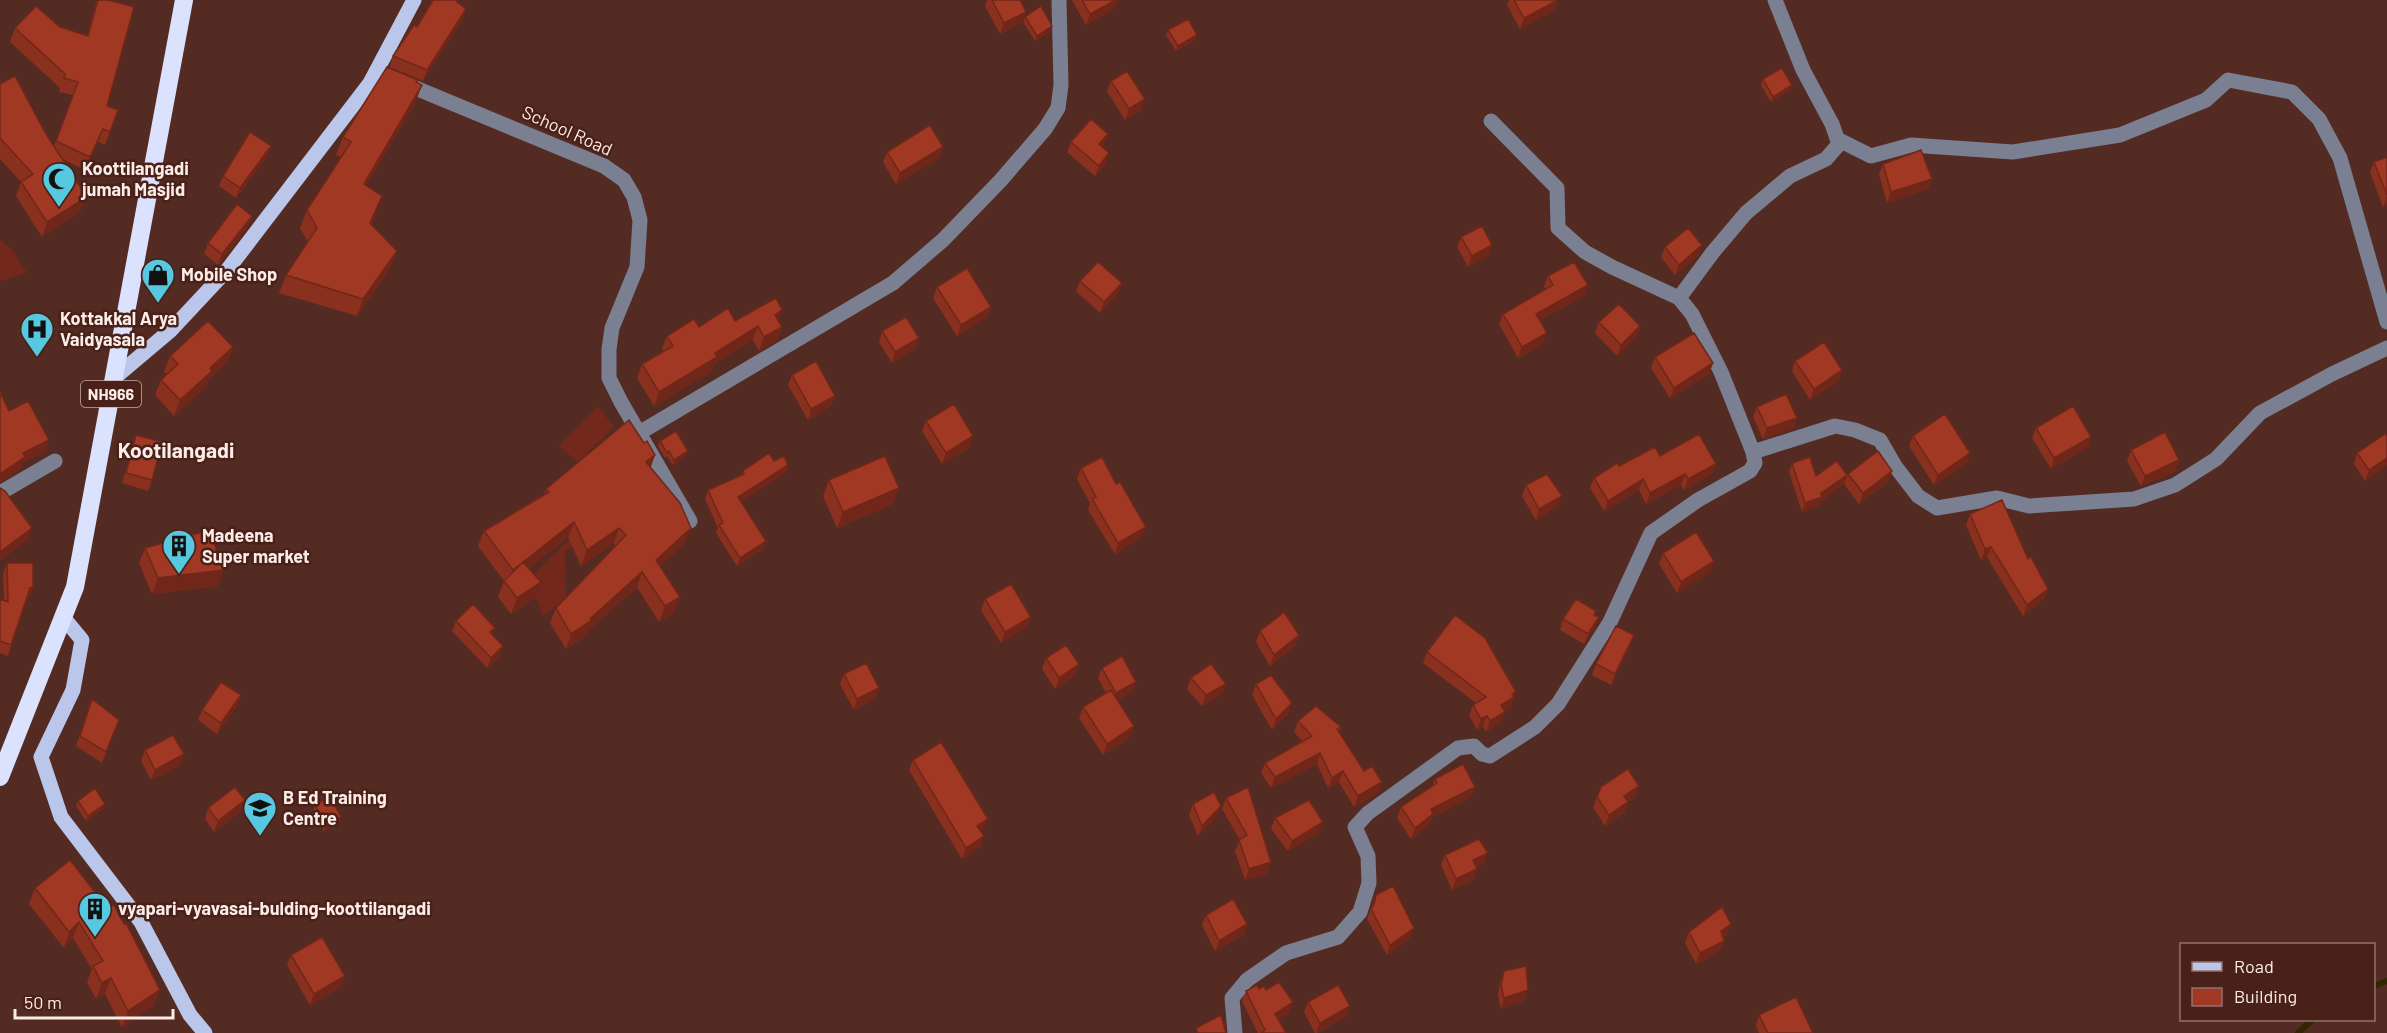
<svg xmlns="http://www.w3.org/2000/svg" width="2387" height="1033" font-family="Barlow,sans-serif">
	<rect width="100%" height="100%" fill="#542b22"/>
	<path fill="#72281b" d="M 0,239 L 14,252 L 27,273 L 0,281 Z
		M 598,406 L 614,427 L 578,462 L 559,446 Z
		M 636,489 L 642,499 L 565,551 L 566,598 L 543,617 L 529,578 L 567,542 Z"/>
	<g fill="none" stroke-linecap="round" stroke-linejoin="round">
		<path stroke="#312600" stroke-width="6" d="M 2374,986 L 2387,981
			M 2298,1033 L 2312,1020"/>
		<path stroke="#7a7f91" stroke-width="15" d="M 401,82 L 604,166 L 624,180 L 634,197 L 640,220 L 637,267 L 612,328 L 609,349 L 609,378 L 621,402 L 690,521
			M 1837,139 L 1871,156 L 1911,145 L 2013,152 L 2120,135 L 2206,100 L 2228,80 L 2292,92 L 2319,119 L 2340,158 L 2387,322
			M 1679,298 L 1713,252 L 1746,213 L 1790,176 L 1826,159 L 1839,144 L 1832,124 L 1803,70 L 1775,0
			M 639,433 L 893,283 L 943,240 L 1001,180 L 1045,129 L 1058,108 L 1061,85 L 1059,0
			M 1753,452 L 1835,426 L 1855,430 L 1880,440 L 1895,466 L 1918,496 L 1937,508 L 1997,498 L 2029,506 L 2134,499 L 2175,485 L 2216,459 L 2260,413 L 2332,374 L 2387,348
			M 0,493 L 55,461
			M 1235,1033 L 1232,998 L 1247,980 L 1286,953 L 1338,937 L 1360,912 L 1369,883 L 1368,856 L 1355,827 L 1368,813 L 1458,748 L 1474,746 L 1482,754 L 1490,756 L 1535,727 L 1558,704 L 1610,622 L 1651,533 L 1698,500 L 1750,471 L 1755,463 L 1753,452 L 1721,372 L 1692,314 L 1679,298 L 1612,267 L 1585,252 L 1558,228 L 1557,188 L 1491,121"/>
		<path stroke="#bbc6eb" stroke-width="15" d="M 113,379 L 171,330 L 228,269 L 370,83 L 414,0
			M 63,617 L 82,640 L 73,690 L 41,757 L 61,817 L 141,922 L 190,1015 L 205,1033"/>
		<path stroke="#dae2fd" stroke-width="18" d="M 0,777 L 75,587 L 184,0"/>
	</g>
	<path fill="#8a301f" d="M 97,0 L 107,106 L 118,110 L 105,145 L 98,142 L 85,170 L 62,159 L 81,211 L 42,237 L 16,196 L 21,182 L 0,159 L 0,84 L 46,134 L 54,146 L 73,95 L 59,92 L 60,88 L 10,42 L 15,28 L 60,27 L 87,36 Z
		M 433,0 L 458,0 L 457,2 L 466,9 L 462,20 L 423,81 L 390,67 L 393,56 L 417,27 Z
		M 987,0 L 1020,0 L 1022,22 L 1000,34 L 985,6 Z
		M 1072,0 L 1118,0 L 1114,9 L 1086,25 Z
		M 1509,0 L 1558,0 L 1554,10 L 1520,29 L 1507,5 Z
		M 1025,17 L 1050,32 L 1035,41 L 1023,22 Z
		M 1168,30 L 1197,35 L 1195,40 L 1176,51 L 1166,35 Z
		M 1763,79 L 1792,85 L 1790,90 L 1771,102 L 1761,85 Z
		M 418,80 L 417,83 L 422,85 L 415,103 L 366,186 L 376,214 L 371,224 L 390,268 L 357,316 L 279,293 L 286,275 L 308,242 L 300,228 L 307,210 L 341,157 L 336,155 L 343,137 Z
		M 1111,81 L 1141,110 L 1125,120 L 1107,91 Z
		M 1071,142 L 1104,145 L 1102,147 L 1106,164 L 1095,176 L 1067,152 Z
		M 943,147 L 939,158 L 896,184 L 883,162 L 887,152 Z
		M 267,156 L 236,198 L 219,186 L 223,176 Z
		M 2387,157 L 2387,205 L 2383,207 L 2370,172 L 2374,162 Z
		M 1883,164 L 1932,179 L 1928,189 L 1887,203 L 1879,174 Z
		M 252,216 L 248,226 L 218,265 L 204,254 L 208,243 Z
		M 1461,237 L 1492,245 L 1488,256 L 1468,267 L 1457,247 Z
		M 1665,247 L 1698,256 L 1675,275 L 1661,257 Z
		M 1548,276 L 1584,296 L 1540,320 L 1543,344 L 1518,358 L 1499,324 L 1503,314 L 1546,289 L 1544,287 Z
		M 1080,281 L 1122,283 L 1118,293 L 1100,313 L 1076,291 Z
		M 937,287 L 991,307 L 987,317 L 957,336 L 933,298 Z
		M 735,321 L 778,321 L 782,327 L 777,340 L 759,351 L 753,340 L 715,363 L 712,371 L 654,406 L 637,378 L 642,364 L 663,351 L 662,349 L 667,336 Z
		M 1599,322 L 1640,326 L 1637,337 L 1617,356 L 1595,333 Z
		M 882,331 L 915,349 L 892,363 L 879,342 Z
		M 233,347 L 227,363 L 209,379 L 206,386 L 174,416 L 155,395 L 161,380 L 167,374 L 164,372 L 170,356 Z
		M 1655,357 L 1713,363 L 1709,374 L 1670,398 L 1651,368 Z
		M 1795,361 L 1842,370 L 1838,381 L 1810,400 L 1792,371 Z
		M 792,375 L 835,396 L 831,406 L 808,420 L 788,385 Z
		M 1757,407 L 1797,418 L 1793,429 L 1763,439 L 1753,417 Z
		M 926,421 L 970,447 L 942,464 L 922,431 Z
		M 2036,428 L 2091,437 L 2088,447 L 2051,469 L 2032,438 Z
		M 136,435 L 152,480 L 148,491 L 122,483 Z
		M 1913,436 L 1970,453 L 1966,464 L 1934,485 L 1909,446 Z
		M 2387,436 L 2365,481 L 2354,464 L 2357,453 Z
		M 660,441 L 686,456 L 673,465 L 667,456 L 665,458 L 658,446 Z
		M 644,443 L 655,455 L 651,467 L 685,543 L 660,566 L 674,612 L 659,622 L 637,587 L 588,631 L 586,636 L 566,649 L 550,623 L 556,608 L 616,546 L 614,543 L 581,566 L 568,537 L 529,568 L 536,597 L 511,614 L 498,597 L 504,581 L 478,546 L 484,531 L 544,494 L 546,489 Z
		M 2131,450 L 2176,471 L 2141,486 L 2127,461 Z
		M 1660,456 L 1712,474 L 1684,490 L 1681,485 L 1646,504 L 1639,490 L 1604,511 L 1590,488 L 1594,478 L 1619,466 Z
		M 774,461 L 788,465 L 785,473 L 741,502 L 766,541 L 763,549 L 737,566 L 716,533 L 718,528 L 705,499 L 708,490 L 741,475 L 743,471 Z
		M 1792,463 L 1816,476 L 1847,475 L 1848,474 L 1889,481 L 1859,504 L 1844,484 L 1821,501 L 1819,506 L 1802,512 L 1789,472 Z
		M 1081,468 L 1142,537 L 1115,554 L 1088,510 L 1090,503 L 1077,479 Z
		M 829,480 L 893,504 L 837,528 L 823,496 Z
		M 1526,485 L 1558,506 L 1536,520 L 1522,496 Z
		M 1970,514 L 2028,559 L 2048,589 L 2044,599 L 2023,616 L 1987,557 L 1981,560 L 1966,525 Z
		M 145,548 L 223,570 L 218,586 L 152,594 L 139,563 Z
		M 1663,553 L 1710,572 L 1677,593 L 1659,564 Z
		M 7,563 L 33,587 L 29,598 L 27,598 L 8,656 L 0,653 L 0,599 L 4,600 L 3,574 Z
		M 985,599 L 1031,617 L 1027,627 L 1001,643 L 981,610 Z
		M 1596,611 L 1594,615 L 1595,628 L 1584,644 L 1560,630 L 1563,619 Z
		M 456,621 L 492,635 L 499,657 L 487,668 L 452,631 Z
		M 1260,631 L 1299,635 L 1295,646 L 1270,666 L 1256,642 Z
		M 1634,635 L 1630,646 L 1611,685 L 1592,675 L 1596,664 Z
		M 1427,652 L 1512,703 L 1510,708 L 1505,711 L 1501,722 L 1486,732 L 1483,726 L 1477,730 L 1469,715 L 1473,705 L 1476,703 L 1423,663 Z
		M 1046,658 L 1079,664 L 1075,675 L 1055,689 L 1042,669 Z
		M 1102,668 L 1132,692 L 1117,700 L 1134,726 L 1130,737 L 1103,755 L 1079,718 L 1083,707 L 1106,693 L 1098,678 Z
		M 844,674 L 879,688 L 875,699 L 854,710 L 840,684 Z
		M 1191,678 L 1226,684 L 1222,694 L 1202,706 L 1187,689 Z
		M 1256,684 L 1288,714 L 1272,730 L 1252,695 Z
		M 241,695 L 237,706 L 217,734 L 198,720 L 202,710 Z
		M 92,699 L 119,720 L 102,763 L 76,746 Z
		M 1298,721 L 1341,727 L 1339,732 L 1364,771 L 1382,782 L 1378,793 L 1354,807 L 1339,782 L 1328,788 L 1317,764 L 1271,788 L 1261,773 L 1265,763 L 1302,741 L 1294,732 Z
		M 145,750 L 180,765 L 151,780 L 141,761 Z
		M 913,760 L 984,829 L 981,831 L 981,847 L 962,859 L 909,770 Z
		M 1435,779 L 1475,787 L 1471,797 L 1432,817 L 1429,825 L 1411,839 L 1397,818 L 1401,807 L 1432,786 Z
		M 1597,797 L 1635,797 L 1628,802 L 1624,813 L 1605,826 L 1593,807 Z
		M 1226,798 L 1271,862 L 1267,873 L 1245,880 L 1235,851 L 1240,840 L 1222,809 Z
		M 78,801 L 103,809 L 86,821 L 76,806 Z
		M 1193,804 L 1221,806 L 1217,816 L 1198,836 L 1189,815 Z
		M 315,805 L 339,822 L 324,831 L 313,810 Z
		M 208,808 L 241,811 L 214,832 L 205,819 Z
		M 1275,818 L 1319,833 L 1288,851 L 1271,829 Z
		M 1445,855 L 1484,864 L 1476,867 L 1477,869 L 1473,880 L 1452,890 L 1441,865 Z
		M 70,860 L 154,1006 L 122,1027 L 105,994 L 96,999 L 87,982 L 92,969 L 73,938 L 64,948 L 29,904 L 35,888 Z
		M 1376,895 L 1410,938 L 1387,955 L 1367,919 Z
		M 1206,915 L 1247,924 L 1244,935 L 1215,951 L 1202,925 Z
		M 1731,924 L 1727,935 L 1723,938 L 1724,941 L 1720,951 L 1696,964 L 1685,943 L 1689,932 Z
		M 291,955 L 341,987 L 310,1005 L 287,965 Z
		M 1504,971 L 1524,1001 L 1501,1009 L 1498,995 L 1500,982 Z
		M 1259,989 L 1266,990 L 1289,1013 L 1278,1020 L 1286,1033 L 1258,1033 L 1242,1001 L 1246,991 Z
		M 1308,1002 L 1350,1006 L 1346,1016 L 1317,1033 L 1315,1033 L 1304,1012 Z
		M 1759,1015 L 1813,1033 L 1759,1033 L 1756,1026 Z"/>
	<path fill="#702719" d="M 1116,0 L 1118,0 L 1114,9 L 1086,25 L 1090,14 Z
		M 1558,0 L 1554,10 L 1520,29 L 1524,18 Z
		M 466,9 L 462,20 L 423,81 L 427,70 Z
		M 1026,12 L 1022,22 L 1000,34 L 1004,23 Z
		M 1052,26 L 1050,32 L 1035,41 L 1037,36 Z
		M 1197,35 L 1195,40 L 1176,51 L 1178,46 Z
		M 422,85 L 415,103 L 357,201 L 364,184 Z
		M 1792,85 L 1790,90 L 1771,102 L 1773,97 Z
		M 1145,99 L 1141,110 L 1125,120 L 1129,109 Z
		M 103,129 L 98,142 L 85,170 L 90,157 Z
		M 1108,134 L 1104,145 L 1095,155 L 1099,144 Z
		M 271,146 L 267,156 L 236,198 L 240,188 Z
		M 943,147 L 939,158 L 896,184 L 900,173 Z
		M 1109,153 L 1106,164 L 1095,176 L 1099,166 Z
		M 1932,179 L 1928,189 L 1887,203 L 1891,192 Z
		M 382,196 L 376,214 L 364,240 L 370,223 Z
		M 2387,196 L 2387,205 L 2383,207 Z
		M 87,197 L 81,211 L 42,237 L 47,222 Z
		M 252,216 L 248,226 L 218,265 L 222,254 Z
		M 1492,245 L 1488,256 L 1468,267 L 1472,256 Z
		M 1702,245 L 1698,256 L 1675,275 L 1679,265 Z
		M 397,251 L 390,268 L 357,316 L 363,299 Z
		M 1122,283 L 1118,293 L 1100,313 L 1104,302 Z
		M 1588,285 L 1584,296 L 1532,324 L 1536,314 Z
		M 991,307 L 987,317 L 957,336 L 961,325 Z
		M 782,310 L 777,324 L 775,315 Z
		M 758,326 L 753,340 L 715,363 L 712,371 L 654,406 L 659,392 L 715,353 Z
		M 1640,326 L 1637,337 L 1617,356 L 1621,345 Z
		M 782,327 L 777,340 L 759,351 L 764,337 Z
		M 1547,333 L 1543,344 L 1518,358 L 1522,347 Z
		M 919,338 L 915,349 L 892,363 L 895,352 Z
		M 233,347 L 227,363 L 209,379 L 206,386 L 174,416 L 180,400 L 210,368 Z
		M 1713,363 L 1709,374 L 1670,398 L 1674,388 Z
		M 1842,370 L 1838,381 L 1810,400 L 1814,389 Z
		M 835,396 L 831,406 L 808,420 L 811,409 Z
		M 1797,418 L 1793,429 L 1763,439 L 1767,428 Z
		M 973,436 L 970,447 L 942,464 L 946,453 Z
		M 2091,437 L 2088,447 L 2051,469 L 2054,458 Z
		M 49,440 L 45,452 L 23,463 L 21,469 L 0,483 L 0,474 L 23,453 Z
		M 688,451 L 686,456 L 673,465 L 674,460 Z
		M 1970,453 L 1966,464 L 1934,485 L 1938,475 Z
		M 655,455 L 649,470 L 646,462 Z
		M 2387,458 L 2387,466 L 2365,481 L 2369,470 Z
		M 2179,460 L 2176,471 L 2141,486 L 2145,476 Z
		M 1716,464 L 1712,474 L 1684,490 L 1688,479 Z
		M 788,465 L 785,473 L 735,506 L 738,497 Z
		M 1892,471 L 1889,481 L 1859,504 L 1863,493 Z
		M 1685,474 L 1681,485 L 1646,504 L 1650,493 Z
		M 1847,475 L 1844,485 L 1821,501 L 1819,506 L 1802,512 L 1805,503 L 1821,493 Z
		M 1643,479 L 1639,490 L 1604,511 L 1608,501 Z
		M 899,488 L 893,504 L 837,528 L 843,512 Z
		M 1562,496 L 1558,506 L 1536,520 L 1539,509 Z
		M 574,522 L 568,537 L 507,586 L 513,570 Z
		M 1146,527 L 1142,537 L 1115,554 L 1118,543 Z
		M 32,528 L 28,540 L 0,561 L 0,552 Z
		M 619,528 L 614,543 L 581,566 L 587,550 Z
		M 691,528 L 685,543 L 650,575 L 656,560 Z
		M 766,541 L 763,549 L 737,566 L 740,558 Z
		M 1991,547 L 1987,557 L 1981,560 L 1985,549 Z
		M 1714,561 L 1710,572 L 1677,593 L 1681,582 Z
		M 223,570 L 218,586 L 152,594 L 158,578 Z
		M 642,572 L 637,587 L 588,631 L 586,636 L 566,649 L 571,634 L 590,619 Z
		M 541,582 L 536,597 L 511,614 L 517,598 Z
		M 33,587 L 29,598 L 26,598 L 30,588 Z
		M 2048,589 L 2044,599 L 2023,616 L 2027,605 Z
		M 680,597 L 674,612 L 659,622 L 665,606 Z
		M 1031,617 L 1027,627 L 1001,643 L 1005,632 Z
		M 1599,617 L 1595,628 L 1584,644 L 1588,634 Z
		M 1299,635 L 1295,646 L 1270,666 L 1274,655 Z
		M 1634,635 L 1630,646 L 1611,685 L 1615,674 Z
		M 503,646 L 499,657 L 487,668 L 491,658 Z
		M 1079,664 L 1075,675 L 1055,689 L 1059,678 Z
		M 1136,682 L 1132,692 L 1112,703 L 1116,693 Z
		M 1226,684 L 1222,694 L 1202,706 L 1206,695 Z
		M 879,688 L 875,699 L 854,710 L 857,699 Z
		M 1516,692 L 1510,708 L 1497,715 L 1501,705 L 1512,694 Z
		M 241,695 L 237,706 L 217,734 L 221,723 Z
		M 1292,703 L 1288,714 L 1272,730 L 1276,719 Z
		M 1505,712 L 1501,722 L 1486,732 L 1490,721 Z
		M 1487,716 L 1483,726 L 1477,730 L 1481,719 Z
		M 1134,726 L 1130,737 L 1103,755 L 1107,744 Z
		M 1320,753 L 1317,764 L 1271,788 L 1275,777 Z
		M 184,754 L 180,765 L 151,780 L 155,770 Z
		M 1343,771 L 1339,782 L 1328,788 L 1332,778 Z
		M 1382,782 L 1378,793 L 1354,807 L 1358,796 Z
		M 1639,786 L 1635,797 L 1620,807 L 1624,796 Z
		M 1475,787 L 1471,797 L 1432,817 L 1429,825 L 1411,839 L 1415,828 L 1431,809 Z
		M 245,800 L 241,811 L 214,832 L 218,821 Z
		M 1628,802 L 1624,813 L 1605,826 L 1609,815 Z
		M 105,804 L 103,809 L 86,821 L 88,816 Z
		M 1221,806 L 1217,816 L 1198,836 L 1202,826 Z
		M 341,817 L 339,822 L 324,831 L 326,825 Z
		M 988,819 L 984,829 L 974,836 L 977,826 Z
		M 1323,822 L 1319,833 L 1288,851 L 1292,841 Z
		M 984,836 L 981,847 L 962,859 L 966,848 Z
		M 1488,853 L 1484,864 L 1469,871 L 1473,860 Z
		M 1271,862 L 1267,873 L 1245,880 L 1249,869 Z
		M 1477,869 L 1473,880 L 1452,890 L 1456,879 Z
		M 79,922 L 73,938 L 64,948 L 69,932 Z
		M 1247,924 L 1244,935 L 1215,951 L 1219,941 Z
		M 1731,924 L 1727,935 L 1717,941 L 1721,931 Z
		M 1414,928 L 1410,938 L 1387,955 L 1390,945 Z
		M 1724,941 L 1720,951 L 1696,964 L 1700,953 Z
		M 345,976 L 341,987 L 310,1005 L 314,994 Z
		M 111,978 L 105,994 L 96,999 L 102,983 Z
		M 160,990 L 154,1006 L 122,1027 L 128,1011 Z
		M 1528,990 L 1524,1001 L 1501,1009 L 1504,998 Z
		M 1293,1002 L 1289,1013 L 1271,1025 L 1275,1014 Z
		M 1350,1006 L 1346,1016 L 1316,1033 L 1320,1023 Z"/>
	<path fill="#a03824" stroke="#702719" stroke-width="1.5" d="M 98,0 L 108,0 L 134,7 L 107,106 L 118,110 L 110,132 L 103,129 L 90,157 L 56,141 L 78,82 L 64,78 L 65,74 L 15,28 L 36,6 L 60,27 L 88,36 Z
		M 433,0 L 457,0 L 456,1 L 466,9 L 427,70 L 393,56 L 414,25 L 417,27 Z
		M 992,0 L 1020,0 L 1026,12 L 1004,23 Z
		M 1082,0 L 1116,0 L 1090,14 Z
		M 1514,0 L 1558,0 L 1524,18 Z
		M 1041,6 L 1052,26 L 1037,36 L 1025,17 Z
		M 1188,19 L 1197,35 L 1178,46 L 1168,30 Z
		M 387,67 L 418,80 L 416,82 L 422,85 L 364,184 L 382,196 L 370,223 L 397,251 L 363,299 L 286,275 L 317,228 L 307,210 L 351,142 L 343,137 Z
		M 1782,68 L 1792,85 L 1773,97 L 1763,79 Z
		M 1127,71 L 1145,99 L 1129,109 L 1111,81 Z
		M 15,76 L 46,134 L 87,197 L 47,222 L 21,182 L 33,174 L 0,138 L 0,84 Z
		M 1091,119 L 1108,134 L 1099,144 L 1109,153 L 1099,166 L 1071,142 Z
		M 930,125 L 943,147 L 900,173 L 887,152 Z
		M 250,132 L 271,146 L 240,188 L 223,176 Z
		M 1921,150 L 1932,179 L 1891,192 L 1883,164 Z
		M 2387,157 L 2387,195 L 2374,162 Z
		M 237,204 L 252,216 L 222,254 L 208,243 Z
		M 1482,226 L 1492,245 L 1472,256 L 1461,237 Z
		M 1688,228 L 1702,245 L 1679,265 L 1665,247 Z
		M 1098,262 L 1122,283 L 1104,302 L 1080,281 Z
		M 1574,262 L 1588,285 L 1536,314 L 1547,333 L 1522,347 L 1503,314 L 1553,285 L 1548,276 Z
		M 967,268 L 991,307 L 961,325 L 937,287 Z
		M 776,298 L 782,310 L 775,315 L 782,327 L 764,337 L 758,326 L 715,353 L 717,357 L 659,392 L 642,364 L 673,346 L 667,336 L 694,319 L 699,327 L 728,308 L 735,321 Z
		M 1619,304 L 1640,326 L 1621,345 L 1599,322 Z
		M 906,317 L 919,338 L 895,352 L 882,331 Z
		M 208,321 L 233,347 L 210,368 L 212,371 L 180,400 L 161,380 L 178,364 L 170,356 Z
		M 1694,333 L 1713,363 L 1674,388 L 1655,357 Z
		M 1824,342 L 1842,370 L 1814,389 L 1795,361 Z
		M 816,361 L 835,396 L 811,409 L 792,375 Z
		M 0,392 L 9,411 L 28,401 L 49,440 L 23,453 L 25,457 L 0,474 Z
		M 1786,394 L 1797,418 L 1767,428 L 1757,407 Z
		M 954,404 L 973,436 L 946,453 L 926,421 Z
		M 2073,406 L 2091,437 L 2054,458 L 2036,428 Z
		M 1945,414 L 1970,453 L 1938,475 L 1913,436 Z
		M 629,420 L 644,443 L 647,441 L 655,455 L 646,462 L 680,503 L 691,528 L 656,560 L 680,597 L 665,606 L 642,572 L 590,619 L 591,621 L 571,634 L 556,608 L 626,535 L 619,528 L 587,550 L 574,522 L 513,570 L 484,531 L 549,492 L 546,489 Z
		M 676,431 L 688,451 L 674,460 L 669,451 L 667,453 L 660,441 Z
		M 2165,432 L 2179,460 L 2145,476 L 2131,450 Z
		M 1699,434 L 1716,464 L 1688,479 L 1685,474 L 1650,493 L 1643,479 L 1608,501 L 1594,478 L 1617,463 L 1619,466 L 1655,447 L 1660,456 Z
		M 2385,434 L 2387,436 L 2387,458 L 2369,470 L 2357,453 Z
		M 136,435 L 162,442 L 152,480 L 126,473 Z
		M 1878,451 L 1892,471 L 1863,493 L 1848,474 Z
		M 769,453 L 774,461 L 784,456 L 788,465 L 738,497 L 766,541 L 740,558 L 719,525 L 723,523 L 708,490 L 744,474 L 743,471 Z
		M 885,456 L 899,488 L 843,512 L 829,480 Z
		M 1102,457 L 1116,484 L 1120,482 L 1146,527 L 1118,543 L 1092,499 L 1096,497 L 1081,468 Z
		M 1810,457 L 1816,476 L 1837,461 L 1847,475 L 1821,493 L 1822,497 L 1805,503 L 1792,463 Z
		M 1547,474 L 1562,496 L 1539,509 L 1526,485 Z
		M 0,488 L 5,491 L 32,528 L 0,552 Z
		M 2002,500 L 2028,559 L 2031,557 L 2048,589 L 2027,605 L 1991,547 L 1985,549 L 1970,514 Z
		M 210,530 L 223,570 L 158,578 L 145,548 Z
		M 1696,532 L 1714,561 L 1681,582 L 1663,553 Z
		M 523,562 L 541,582 L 517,598 L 504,581 Z
		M 7,563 L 33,563 L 33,587 L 30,588 L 11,645 L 0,641 L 0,599 L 8,602 Z
		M 1011,584 L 1031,617 L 1005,632 L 985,599 Z
		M 1576,599 L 1596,611 L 1594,615 L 1599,617 L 1588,634 L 1563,619 Z
		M 473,604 L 495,628 L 490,632 L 503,646 L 491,658 L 456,621 Z
		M 1284,612 L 1299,635 L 1274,655 L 1260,631 Z
		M 1455,615 L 1485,638 L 1516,692 L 1512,694 L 1514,697 L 1501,705 L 1505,712 L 1490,721 L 1487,716 L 1481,719 L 1473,705 L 1486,697 L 1427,652 Z
		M 1616,626 L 1634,635 L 1615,674 L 1596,664 Z
		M 1066,645 L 1079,664 L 1059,678 L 1046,658 Z
		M 1122,656 L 1136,682 L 1116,693 L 1102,668 Z
		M 866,663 L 879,688 L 857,699 L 844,674 Z
		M 1211,664 L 1226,684 L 1206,695 L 1191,678 Z
		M 1271,675 L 1292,703 L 1276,719 L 1256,684 Z
		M 221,682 L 241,695 L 221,723 L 202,710 Z
		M 1111,690 L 1134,726 L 1107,744 L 1083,707 Z
		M 92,699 L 119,720 L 106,752 L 80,736 Z
		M 1316,706 L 1341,727 L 1337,729 L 1364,771 L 1372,766 L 1382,782 L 1358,796 L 1343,771 L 1332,778 L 1320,753 L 1275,777 L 1265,763 L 1312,736 L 1298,721 Z
		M 173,735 L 184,754 L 155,770 L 145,750 Z
		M 941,742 L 988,819 L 977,826 L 984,836 L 966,848 L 913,760 Z
		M 1463,764 L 1475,787 L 1431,809 L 1433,814 L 1415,828 L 1401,807 L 1437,783 L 1435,779 Z
		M 1628,769 L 1639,786 L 1624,796 L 1628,802 L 1609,815 L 1597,797 L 1601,787 Z
		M 235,787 L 245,800 L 218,821 L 208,808 Z
		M 1248,787 L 1271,862 L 1249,869 L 1239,840 L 1247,835 L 1226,798 Z
		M 95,788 L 105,804 L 88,816 L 78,801 Z
		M 1214,792 L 1221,806 L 1202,826 L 1193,804 Z
		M 330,796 L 341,817 L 326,825 L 315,805 Z
		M 1309,800 L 1323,822 L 1292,841 L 1275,818 Z
		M 1479,839 L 1488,853 L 1473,860 L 1477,869 L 1456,879 L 1445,855 Z
		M 70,860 L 108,909 L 114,905 L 124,924 L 126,923 L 160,990 L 128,1011 L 111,978 L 102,983 L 93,966 L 103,961 L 79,922 L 69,932 L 35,888 Z
		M 1393,886 L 1414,928 L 1390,945 L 1371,909 L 1374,905 L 1376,895 Z
		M 1233,899 L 1247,924 L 1219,941 L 1206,915 Z
		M 1722,907 L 1731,924 L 1721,931 L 1724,941 L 1700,953 L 1689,932 Z
		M 322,937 L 345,976 L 314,994 L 291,955 Z
		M 1526,966 L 1528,990 L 1504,998 L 1501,985 L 1504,971 Z
		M 1279,982 L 1293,1002 L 1275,1014 L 1286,1033 L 1261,1033 L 1265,1030 L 1246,991 L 1257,985 L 1259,989 L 1264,986 L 1266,990 Z
		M 1338,985 L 1350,1006 L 1320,1023 L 1308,1002 Z
		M 1796,997 L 1813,1033 L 1768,1033 L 1759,1015 Z
		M 1221,1015 L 1226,1033 L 1198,1033 L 1196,1028 Z"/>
	<defs>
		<g id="mosque-pin" transform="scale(1.725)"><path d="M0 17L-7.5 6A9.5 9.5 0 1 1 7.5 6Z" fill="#56c9e0" stroke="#492119"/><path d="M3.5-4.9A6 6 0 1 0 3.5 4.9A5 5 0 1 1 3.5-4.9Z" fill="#111"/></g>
		<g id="shop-pin" transform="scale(1.725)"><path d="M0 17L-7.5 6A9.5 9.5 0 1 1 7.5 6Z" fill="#56c9e0" stroke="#492119"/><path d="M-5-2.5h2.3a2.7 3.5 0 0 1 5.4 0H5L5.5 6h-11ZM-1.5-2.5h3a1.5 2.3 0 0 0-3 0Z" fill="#111"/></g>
		<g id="hospital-pin" transform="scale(1.725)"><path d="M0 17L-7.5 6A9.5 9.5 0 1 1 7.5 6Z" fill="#56c9e0" stroke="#492119"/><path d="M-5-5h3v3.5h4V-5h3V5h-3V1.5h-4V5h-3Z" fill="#111"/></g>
		<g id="building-pin" transform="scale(1.725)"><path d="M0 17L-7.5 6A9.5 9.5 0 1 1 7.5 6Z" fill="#56c9e0" stroke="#492119"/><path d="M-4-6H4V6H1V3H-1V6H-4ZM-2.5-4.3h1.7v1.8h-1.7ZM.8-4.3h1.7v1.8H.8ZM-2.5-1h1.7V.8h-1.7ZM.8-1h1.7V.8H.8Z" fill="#111"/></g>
		<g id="university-pin" transform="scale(1.725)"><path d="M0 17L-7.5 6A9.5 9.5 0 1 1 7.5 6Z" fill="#56c9e0" stroke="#492119"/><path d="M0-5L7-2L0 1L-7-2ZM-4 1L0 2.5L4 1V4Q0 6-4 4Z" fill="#111"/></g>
	</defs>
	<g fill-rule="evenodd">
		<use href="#mosque-pin" x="59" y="179"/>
		<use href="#shop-pin" x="158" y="275"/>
		<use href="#hospital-pin" x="37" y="329"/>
		<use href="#building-pin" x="179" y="546"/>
		<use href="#university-pin" x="260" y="808"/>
		<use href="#building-pin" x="95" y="909"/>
	</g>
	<g text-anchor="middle" stroke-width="5" stroke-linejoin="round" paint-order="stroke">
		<rect fill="#492119" stroke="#c6afaa" stroke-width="1.5" x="81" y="381" width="60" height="26" rx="4.5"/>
		<g font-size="16" font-weight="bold" fill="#fcece8">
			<text x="111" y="400">NH966</text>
		</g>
		<g font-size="18" fill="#fcece8" stroke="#492119">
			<text transform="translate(567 131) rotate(24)" y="6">School Road</text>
		</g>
		<g font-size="18" font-weight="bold" fill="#fcece8" stroke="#492119" text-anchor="start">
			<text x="82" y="175">Koottilangadi<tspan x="82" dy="21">jumah Masjid</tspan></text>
			<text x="181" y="281">Mobile Shop</text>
			<text x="60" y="325">Kottakkal Arya<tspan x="60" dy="21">Vaidyasala</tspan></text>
			<text x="202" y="542">Madeena<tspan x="202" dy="21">Super market</tspan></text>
			<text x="283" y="804">B Ed Training<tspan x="283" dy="21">Centre</tspan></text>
			<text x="118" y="915">vyapari-vyavasai-bulding-koottilangadi</text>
		</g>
		<g font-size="21" font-weight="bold" fill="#fcece8" stroke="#492119">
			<text x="176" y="458">Kootilangadi</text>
		</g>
	</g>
	<rect x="2180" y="943" width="195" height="78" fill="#492119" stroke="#91726c" stroke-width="1.5"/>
	<rect x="2192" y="962" width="30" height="9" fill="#bbc6eb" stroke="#91726c" stroke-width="1.5"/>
	<text x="2234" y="973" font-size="18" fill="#fcece8">Road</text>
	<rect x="2192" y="988" width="30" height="18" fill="#a03824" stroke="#91726c" stroke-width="1.5"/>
	<text x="2234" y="1003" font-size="18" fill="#fcece8">Building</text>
	<path d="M15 1009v9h158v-9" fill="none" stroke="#fcece8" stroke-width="3"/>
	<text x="24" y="1009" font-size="18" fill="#fcece8" stroke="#492119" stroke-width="4.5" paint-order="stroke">50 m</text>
</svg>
